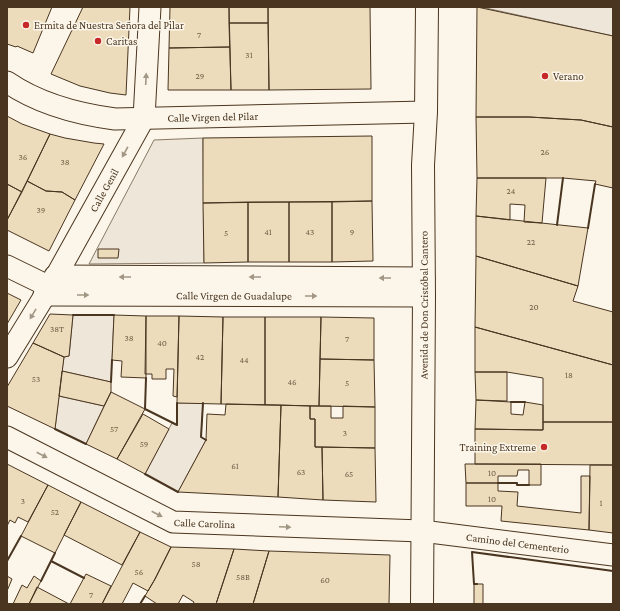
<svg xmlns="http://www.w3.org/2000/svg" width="620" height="611" font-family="'Crimson Pro',serif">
	<rect width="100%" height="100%" fill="#fbf6e9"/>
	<path fill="#ede6d9" stroke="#887966" d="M 481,7 L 613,7 L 613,36 Z
		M 203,138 L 204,263 L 89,264 L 154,140 Z
		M 73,315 L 114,315 L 111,382 L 62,371 L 64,357 L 69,356 Z
		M 59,396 L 104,406 L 86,444 L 55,429 Z
		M 177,403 L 203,403 L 201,437 L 206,440 L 178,492 L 145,474 L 172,423 L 177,425 Z"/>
	<path fill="#ecdcbc" stroke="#4a3520" d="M 7,7 L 52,7 L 33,53 L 17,46 L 16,47 L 7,44 Z
		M 83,7 L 130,7 L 126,95 L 110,93 L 80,86 L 51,74 Z
		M 170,7 L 229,7 L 230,47 L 169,48 Z
		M 229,7 L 268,7 L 268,23 L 229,23 Z
		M 268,7 L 370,7 L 371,89 L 269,90 Z
		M 477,7 L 613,36 L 613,127 L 581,120 L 529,117 L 476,117 Z
		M 229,23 L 268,23 L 269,90 L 231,90 Z
		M 230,47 L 231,90 L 168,90 L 169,48 Z
		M 7,116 L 22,124 L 50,134 L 22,192 L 7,184 Z
		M 476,117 L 529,117 L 581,120 L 613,127 L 613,188 L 595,184 L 596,181 L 563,178 L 477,178 Z
		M 50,134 L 65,138 L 94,143 L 104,144 L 75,200 L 62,192 L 46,191 L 27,181 Z
		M 372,136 L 372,201 L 203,203 L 203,138 Z
		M 477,178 L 546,178 L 542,223 L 524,222 L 525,205 L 510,204 L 510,220 L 476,216 Z
		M 27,181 L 46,191 L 62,192 L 75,200 L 49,251 L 7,230 L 7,220 Z
		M 7,184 L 22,192 L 7,220 Z
		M 372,201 L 373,261 L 332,262 L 332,202 Z
		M 248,202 L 248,262 L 204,263 L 203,203 Z
		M 248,202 L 289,202 L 289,262 L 248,262 Z
		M 289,202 L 332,202 L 332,262 L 289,262 Z
		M 476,216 L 588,228 L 578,286 L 476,256 Z
		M 98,249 L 119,249 L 118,258 L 98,258 Z
		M 476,256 L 578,286 L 573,301 L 613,312 L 613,365 L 475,327 Z
		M 7,293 L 21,300 L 7,324 Z
		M 50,314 L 73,315 L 69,356 L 64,357 L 33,343 Z
		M 114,315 L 146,316 L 146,378 L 121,377 L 122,361 L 112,360 Z
		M 146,316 L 179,316 L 177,397 L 173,396 L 174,369 L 166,369 L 166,379 L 152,379 L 152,374 L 145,374 Z
		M 179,316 L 223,317 L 221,404 L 177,403 Z
		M 223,317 L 265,317 L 265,405 L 221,404 Z
		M 265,317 L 321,317 L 319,406 L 265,405 Z
		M 321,317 L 374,318 L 374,360 L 320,359 Z
		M 475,327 L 613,365 L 613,422 L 543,422 L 543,378 L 507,372 L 475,372 Z
		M 33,343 L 64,357 L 55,429 L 7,406 L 7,387 Z
		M 320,359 L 374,360 L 375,407 L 319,406 Z
		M 62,371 L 111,382 L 111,392 L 104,406 L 59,396 Z
		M 475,372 L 507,372 L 507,401 L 476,400 Z
		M 111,392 L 145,409 L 117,459 L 86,444 Z
		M 476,400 L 511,402 L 511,414 L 523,415 L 525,402 L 543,405 L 543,430 L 475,429 Z
		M 226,404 L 281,405 L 278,497 L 178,492 L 206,440 L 207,414 L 225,415 Z
		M 281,405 L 310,406 L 310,419 L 315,419 L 315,447 L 322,447 L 323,500 L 278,497 Z
		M 310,406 L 331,406 L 331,418 L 343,418 L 343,406 L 375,407 L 375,448 L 315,447 L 315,419 L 310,419 Z
		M 143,414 L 169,429 L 145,474 L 117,459 Z
		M 543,422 L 613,422 L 613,465 L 475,464 L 475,429 L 543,430 Z
		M 322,447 L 375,448 L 376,502 L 323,500 Z
		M 7,464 L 48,485 L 28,522 L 18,517 L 15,523 L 10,520 L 7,526 Z
		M 465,464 L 541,464 L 541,485 L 529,485 L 529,470 L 518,470 L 517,476 L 498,476 L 498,483 L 466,483 Z
		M 590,465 L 613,465 L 613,533 L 589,530 Z
		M 581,476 L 590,476 L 589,530 L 501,521 L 502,506 L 466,506 L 466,483 L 498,483 L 498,491 L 518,492 L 517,506 L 581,513 Z
		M 48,485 L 81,502 L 55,553 L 21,536 Z
		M 81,502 L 140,532 L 122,565 L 64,535 Z
		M 140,532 L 171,547 L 155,579 L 148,591 L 133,583 L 122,604 L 102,604 Z
		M 171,547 L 234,549 L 216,604 L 193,604 L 194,602 L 183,595 L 178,604 L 157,604 L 145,596 L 155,579 Z
		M 234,549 L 269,551 L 253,604 L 216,604 Z
		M 269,551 L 390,555 L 389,604 L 253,604 Z
		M 86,574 L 111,586 L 102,604 L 70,604 Z
		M 7,576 L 12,579 L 7,591 Z
		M 34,576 L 41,581 L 29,604 L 13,604 L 22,585 L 27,588 Z
		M 474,584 L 483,584 L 483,604 L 474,604 Z
		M 37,587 L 69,604 L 29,604 Z"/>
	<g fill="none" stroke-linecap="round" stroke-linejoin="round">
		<g stroke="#4a3520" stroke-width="23">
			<g id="street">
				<path id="s1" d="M 7,82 C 39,104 77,114 115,119 L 426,112"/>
				<path d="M 7,266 L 50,287"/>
				<path d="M 55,276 L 424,278"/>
				<path id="s2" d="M 44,295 L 424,296"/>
				<path id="s3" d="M 7,357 L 50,287 L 144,118 L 150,7"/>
				<path id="s4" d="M 7,437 L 173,522 L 422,531 L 613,555"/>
			</g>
		</g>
		<g stroke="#4a3520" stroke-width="24">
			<g id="primary">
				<path id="s5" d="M 422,604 L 424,296 L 423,165 L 426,112 L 427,7"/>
			</g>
		</g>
		<use href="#street" stroke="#fbf6e9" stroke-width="21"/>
		<use href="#primary" stroke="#fbf6e9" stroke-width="22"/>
		<path stroke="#4a3520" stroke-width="2" d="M 557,225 L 563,178
			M 588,228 L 595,184
			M 73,315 L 114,315
			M 146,378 L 145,409 L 177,425 L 177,403
			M 111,382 L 112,360
			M 511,402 L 525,402
			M 203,403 L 201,437 L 206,440
			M 55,429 L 86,444
			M 145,474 L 178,492
			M 498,483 L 517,483 L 517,485 L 529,485
			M 7,561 L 21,536
			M 51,561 L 84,578
			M 41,581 L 55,553
			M 477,584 L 474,584 L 472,552 L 613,571
			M 140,604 L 145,596"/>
	</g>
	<defs><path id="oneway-solid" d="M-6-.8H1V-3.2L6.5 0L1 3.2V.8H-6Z"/></defs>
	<g fill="#a29684">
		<use href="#oneway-solid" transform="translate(146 79) rotate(-87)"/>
		<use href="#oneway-solid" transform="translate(125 152) rotate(119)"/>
		<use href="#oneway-solid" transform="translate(125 277) rotate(-180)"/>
		<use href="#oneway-solid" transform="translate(255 277) rotate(-180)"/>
		<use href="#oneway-solid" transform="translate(385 278) rotate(-180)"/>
		<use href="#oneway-solid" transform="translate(83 295)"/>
		<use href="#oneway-solid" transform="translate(311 296)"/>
		<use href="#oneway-solid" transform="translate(33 314) rotate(121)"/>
		<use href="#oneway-solid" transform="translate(42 455) rotate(27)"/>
		<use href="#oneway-solid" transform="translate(157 514) rotate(27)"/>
		<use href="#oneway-solid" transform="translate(285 527) rotate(2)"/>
	</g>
	<g fill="#c62828" stroke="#fbf6e9" stroke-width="1.5">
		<circle cx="26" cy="25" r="4"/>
		<circle cx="98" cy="41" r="4"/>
		<circle cx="545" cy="76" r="4"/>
		<circle cx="544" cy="447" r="4"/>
	</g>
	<g text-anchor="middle" stroke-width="3" stroke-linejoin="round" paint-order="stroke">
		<g font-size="9" fill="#725f47">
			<text x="199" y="38">7</text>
			<text x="249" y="58">31</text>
			<text x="200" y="79">29</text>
			<text x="545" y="155">26</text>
			<text x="23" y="160">36</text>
			<text x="65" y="165">38</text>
			<text x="511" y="194">24</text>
			<text x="41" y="213">39</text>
			<text x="268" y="235">41</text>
			<text x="310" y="235">43</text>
			<text x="352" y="235">9</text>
			<text x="226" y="236">5</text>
			<text x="531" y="245">22</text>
			<text x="534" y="310">20</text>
			<text x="57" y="332">38T</text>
			<text x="129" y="341">38</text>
			<text x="347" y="342">7</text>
			<text x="162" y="346">40</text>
			<text x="200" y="360">42</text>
			<text x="244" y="363">44</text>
			<text x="569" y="378">18</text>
			<text x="36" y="382">53</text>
			<text x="292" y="385">46</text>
			<text x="347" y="386">5</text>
			<text x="114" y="432">57</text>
			<text x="345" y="436">3</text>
			<text x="144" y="447">59</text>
			<text x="235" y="469">61</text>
			<text x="301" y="475">63</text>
			<text x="492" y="476">10</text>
			<text x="349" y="477">65</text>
			<text x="492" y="502">10</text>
			<text x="23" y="504">3</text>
			<text x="601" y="506">1</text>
			<text x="55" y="515">52</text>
			<text x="196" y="567">58</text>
			<text x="139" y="575">56</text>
			<text x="243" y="580">58B</text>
			<text x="325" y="583">60</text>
			<text x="91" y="598">7</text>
		</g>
		<g font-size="11" fill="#4a3520" stroke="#fbf6e9" text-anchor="start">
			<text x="34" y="29">Ermita de Nuestra Señora del Pilar</text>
			<text x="106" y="45">Caritas</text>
			<text x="553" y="80">Verano</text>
			<text x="536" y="451" text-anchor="end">Training Extreme</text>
		</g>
		<g font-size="11" fill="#4a3520" stroke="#fbf6e9">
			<text dy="4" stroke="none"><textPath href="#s1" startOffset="213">Calle Virgen del Pilar</textPath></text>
			<text dy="4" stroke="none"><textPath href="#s3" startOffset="193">Calle Genil</textPath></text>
			<text dy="4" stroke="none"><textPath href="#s2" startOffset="190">Calle Virgen de Guadalupe</textPath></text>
			<text dy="4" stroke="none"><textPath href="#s5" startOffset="299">Avenida de Don Cristóbal Cantero</textPath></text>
			<text dy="4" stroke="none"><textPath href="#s4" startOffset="218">Calle Carolina</textPath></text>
			<text dy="4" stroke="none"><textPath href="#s4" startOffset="532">Camino del Cementerio</textPath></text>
		</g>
	</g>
	<rect width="620" height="611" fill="none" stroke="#4a3520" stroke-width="16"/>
</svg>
